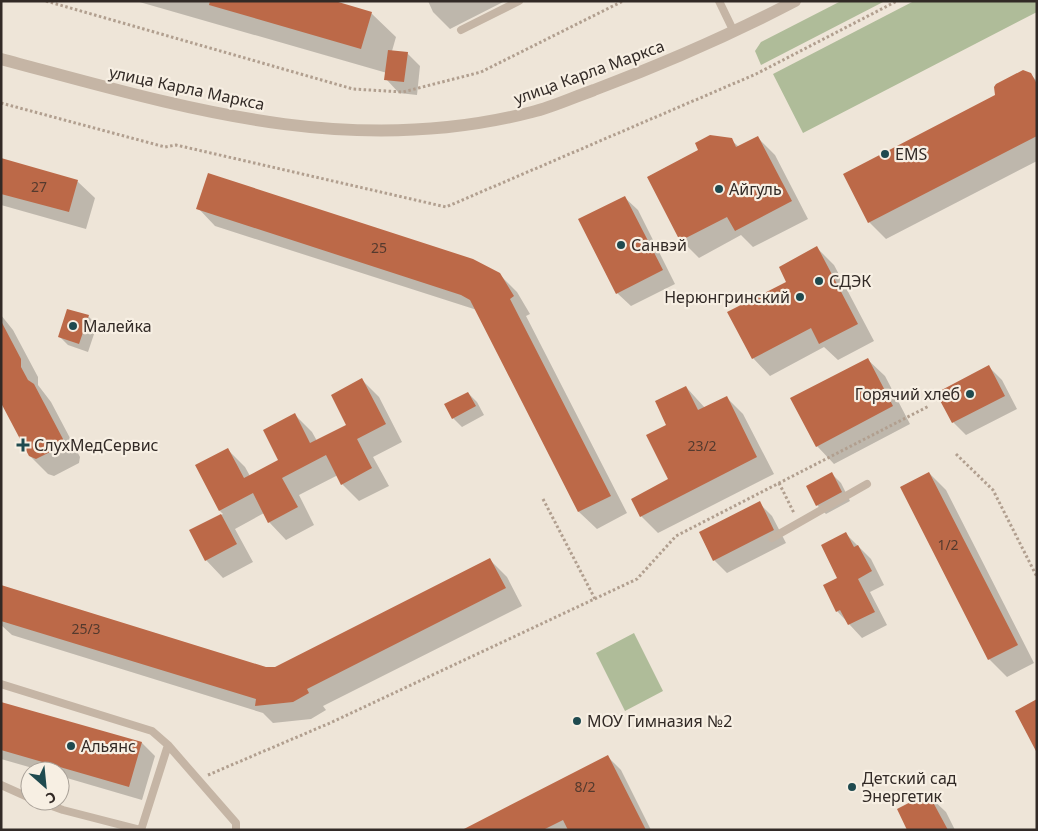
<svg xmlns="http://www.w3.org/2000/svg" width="1038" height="831" font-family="'Noto Sans',sans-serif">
	<rect width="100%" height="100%" fill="#eee5d8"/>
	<path fill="#afbc99" d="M 841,1 L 885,1 L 761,65 L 755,51 L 761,42 Z
		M 914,1 L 1036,1 L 1037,12 L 803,133 L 773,74 Z
		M 634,633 L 663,691 L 625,711 L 596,653 Z"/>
	<path fill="#0003" d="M 136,1 L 331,1 L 371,13 L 396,37 L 392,51 L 407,53 L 420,66 L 417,95 L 399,93 L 386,79 L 387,73 Z
		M 428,1 L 505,1 L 450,29 L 433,12 Z
		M 1030,74 L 1037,81 L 1037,161 L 886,239 L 869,222 L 997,96 Z
		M 757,137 L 775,155 L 808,219 L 753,247 L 741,235 L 699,258 L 681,240 L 648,177 L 700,150 L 731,140 L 739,147 Z
		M 1,160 L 77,181 L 95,198 L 86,229 L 1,205 Z
		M 624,197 L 638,210 L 675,284 L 631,306 L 617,293 L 580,220 Z
		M 198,208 L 499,274 L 517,292 L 530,314 L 526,316 L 627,513 L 597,529 L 579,512 L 477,310 L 215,226 Z
		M 817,248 L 834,265 L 874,341 L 838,360 L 824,347 L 770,376 L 753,358 L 788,282 Z
		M 1,315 L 13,330 L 38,377 L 38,385 L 51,402 L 80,457 L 79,463 L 54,476 L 48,474 L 30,456 L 1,393 Z
		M 88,316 L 97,325 L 88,352 L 68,345 L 59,336 Z
		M 867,359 L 885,376 L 910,424 L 834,464 L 817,446 Z
		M 989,367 L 1002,380 L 1017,409 L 966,435 L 953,422 Z
		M 362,380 L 379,397 L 402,442 L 373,457 L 389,486 L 359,501 L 342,484 L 338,475 L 299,495 L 314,525 L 286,540 L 269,522 L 264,513 L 235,529 L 253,562 L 223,578 L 206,560 L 190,531 L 223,514 L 220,511 L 228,450 L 245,467 L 250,476 L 280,460 L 295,415 L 312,432 L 317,441 L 348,425 Z
		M 686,387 L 705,408 L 726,397 L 743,414 L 774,474 L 658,533 L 641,516 L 670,480 Z
		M 468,393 L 477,402 L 484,415 L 462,427 L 453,418 Z
		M 929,473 L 946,490 L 1034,663 L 1007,677 L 989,659 L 901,487 Z
		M 832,474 L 841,483 L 850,501 L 826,514 L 817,505 Z
		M 759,503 L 772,516 L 786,543 L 727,573 L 714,560 Z
		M 846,534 L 871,559 L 884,585 L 870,592 L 887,625 L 862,638 L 837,611 Z
		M 490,560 L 507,577 L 522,606 L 323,706 L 326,710 L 311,719 L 273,723 L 263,713 L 12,635 L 1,625 L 1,596 L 266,668 L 275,668 Z
		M 1,703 L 142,743 L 155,756 L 142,800 L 60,776 L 60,771 L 43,771 L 1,759 Z
		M 608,757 L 621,770 L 651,830 L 464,830 Z
		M 928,795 L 946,812 L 955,830 L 909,830 Z"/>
	<path fill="#bc6948" d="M 210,1 L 335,1 L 372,12 L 361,49 L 209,5 Z
		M 388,50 L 408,52 L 404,82 L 384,80 Z
		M 1023,70 L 1031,73 L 1037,84 L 1037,136 L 868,223 L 843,174 L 995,95 L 994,87 L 996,84 Z
		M 710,135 L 732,138 L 736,147 L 758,136 L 792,201 L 735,231 L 727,217 L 680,241 L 647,177 L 698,150 L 695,143 Z
		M 1,158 L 78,180 L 69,212 L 1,194 Z
		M 208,173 L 473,259 L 500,273 L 514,296 L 510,299 L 611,496 L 578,512 L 470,300 L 461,295 L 196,209 Z
		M 625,196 L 663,270 L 616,294 L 578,219 Z
		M 817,246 L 858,324 L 819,344 L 811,328 L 752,359 L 727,312 L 786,282 L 779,267 Z
		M 67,309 L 89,315 L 79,344 L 58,337 Z
		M 1,321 L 21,359 L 21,367 L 28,380 L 34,384 L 63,439 L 62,446 L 36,459 L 29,456 L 1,403 Z
		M 868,358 L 893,406 L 816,447 L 790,398 Z
		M 989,365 L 1005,396 L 952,423 L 936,393 Z
		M 362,378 L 386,424 L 357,439 L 372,468 L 341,485 L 326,455 L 282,478 L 298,507 L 268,523 L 253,493 L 219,511 L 195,465 L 228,448 L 244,478 L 278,460 L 263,430 L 295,413 L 310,443 L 346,425 L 331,395 Z
		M 686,386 L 698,410 L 727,396 L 757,457 L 640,517 L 631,499 L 668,479 L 646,435 L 666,425 L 655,401 Z
		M 468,392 L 476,406 L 452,419 L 444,404 Z
		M 832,472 L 842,492 L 816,506 L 806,486 Z
		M 929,472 L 1018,645 L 988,660 L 900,487 Z
		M 760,501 L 774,530 L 713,561 L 699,532 Z
		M 221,514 L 237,544 L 205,561 L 189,530 Z
		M 846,532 L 854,547 L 858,545 L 872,571 L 858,579 L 875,612 L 848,625 L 840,610 L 836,612 L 823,585 L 837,578 L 821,545 Z
		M 490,558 L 506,588 L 307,689 L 309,693 L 293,702 L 255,706 L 256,699 L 1,621 L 1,585 L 266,667 L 275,667 Z
		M 1037,699 L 1037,753 L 1015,711 Z
		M 1,702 L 142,742 L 129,787 L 1,750 Z
		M 608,755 L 646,830 L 568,830 L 563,820 L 543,830 L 462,830 Z
		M 928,793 L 948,830 L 907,830 L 897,809 Z"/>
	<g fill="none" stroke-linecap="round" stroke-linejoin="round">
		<path stroke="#b19f8f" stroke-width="3" stroke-dasharray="2.5 2.5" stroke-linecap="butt" d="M 46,1 L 353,89 L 403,92 L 481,72 L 623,1
			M 1,103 L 165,147 L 176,145 L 446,207 L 756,74 L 897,1
			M 956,454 L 993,490 L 1037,577
			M 779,483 L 794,513
			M 543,499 L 595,599
			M 208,775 L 330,723 L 637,579 L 676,536 L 929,406"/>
		<path stroke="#c5b5a5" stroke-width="8" d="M 719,1 L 734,32
			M 461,30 L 519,1
			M 772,538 L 867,484
			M 1,684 L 152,731 L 168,745 L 141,830
			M 168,745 L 236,823 L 236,830
			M 1,785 L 30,798
			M 38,801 L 63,810 L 141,830"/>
		<path stroke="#c5b5a5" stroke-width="12" d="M 1,59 C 178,106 347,160 532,112 C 553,107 574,97 594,90 C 663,64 730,35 795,1"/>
	</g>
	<g fill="#1f4a4f" stroke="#f7efe3" stroke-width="2">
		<circle cx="885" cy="154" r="5"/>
		<circle cx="719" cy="189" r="5"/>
		<circle cx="621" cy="245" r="5"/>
		<circle cx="819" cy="281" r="5"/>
		<circle cx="800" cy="297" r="5"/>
		<circle cx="73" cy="326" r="5"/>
		<circle cx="970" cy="394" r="5"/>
		<path d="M20.5 437.5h5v5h5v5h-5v5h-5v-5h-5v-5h5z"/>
		<circle cx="577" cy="721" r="5"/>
		<circle cx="71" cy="746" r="5"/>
		<circle cx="852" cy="787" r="5"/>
	</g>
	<g text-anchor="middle" stroke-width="4.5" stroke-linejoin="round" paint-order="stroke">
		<g font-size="14" fill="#543a2e">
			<text x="39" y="192">27</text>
			<text x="379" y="253">25</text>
			<text x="702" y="451">23/2</text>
			<text x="948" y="550">1/2</text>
			<text x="86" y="634">25/3</text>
			<text x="585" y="792">8/2</text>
		</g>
		<g font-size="16" fill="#322a26" stroke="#f7efe3">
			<text transform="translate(589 72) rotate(-20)" y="6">улица Карла Маркса</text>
			<text transform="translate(187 88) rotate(12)" y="6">улица Карла Маркса</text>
		</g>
		<g font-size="16" fill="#322a26" stroke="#f7efe3" text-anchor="start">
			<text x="895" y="160">EMS</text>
			<text x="729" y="195">Айгуль</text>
			<text x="631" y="251">Санвэй</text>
			<text x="829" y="287">СДЭК</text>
			<text x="790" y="303" text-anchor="end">Нерюнгринский</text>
			<text x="83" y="332">Малейка</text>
			<text x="960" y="400" text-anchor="end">Горячий хлеб</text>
			<text x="34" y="451">СлухМедСервис</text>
			<text x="587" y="727">МОУ Гимназия №2</text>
			<text x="81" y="752">Альянс</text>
			<text x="862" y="784">Детский сад<tspan x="862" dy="18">Энергетик</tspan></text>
		</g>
	</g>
	<rect width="1038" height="831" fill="none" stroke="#322a26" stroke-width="5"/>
	<g transform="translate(45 786) rotate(153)"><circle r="24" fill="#f7efe3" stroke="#a8a097"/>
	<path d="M0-4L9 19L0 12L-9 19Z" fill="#1f4a4f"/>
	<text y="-8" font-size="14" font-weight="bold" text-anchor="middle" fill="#322a26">С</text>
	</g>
</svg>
